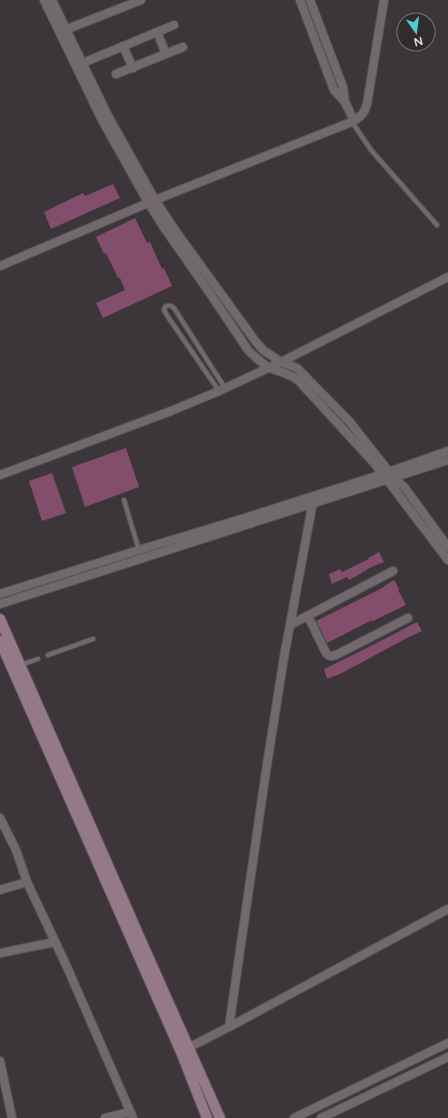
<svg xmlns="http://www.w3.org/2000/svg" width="448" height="1118" font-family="'Varela Round',sans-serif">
	<rect width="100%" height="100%" fill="#3c3539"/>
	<path fill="#834e6b" d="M 113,184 L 120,198 L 51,229 L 44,212 L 83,193 L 85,196 Z
		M 135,218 L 147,243 L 150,242 L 162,269 L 164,268 L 172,286 L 103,318 L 96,303 L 125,290 L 120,278 L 118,278 L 106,253 L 104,254 L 96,237 Z
		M 126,448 L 139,487 L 85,507 L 72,467 Z
		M 52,473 L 66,513 L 42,521 L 29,481 Z
		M 379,552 L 384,562 L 367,569 L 367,570 L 349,580 L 347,577 L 332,584 L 329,574 L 340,569 L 342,572 L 369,559 L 368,558 Z
		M 394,580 L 399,589 L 398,590 L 406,605 L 373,621 L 372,620 L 327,643 L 316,621 L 384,587 L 384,586 Z
		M 417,622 L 422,631 L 407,638 L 342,673 L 327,679 L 324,669 L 361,651 Z"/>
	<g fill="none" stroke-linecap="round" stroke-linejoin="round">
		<g stroke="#585255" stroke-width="6">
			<path id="lane" d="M 352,122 L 371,150 L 437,225
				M 219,391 L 166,314 L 164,310 L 165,307 C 169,305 171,305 174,308 L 225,388
				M 124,500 L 139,550
				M 48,655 L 93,639
				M 20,665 L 38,659"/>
		</g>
		<g stroke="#585255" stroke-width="10">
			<path id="street" d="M 44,0 L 102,120 L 148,202 L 165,229 L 207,289 L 248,350 C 254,356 262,364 270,368 C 281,372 290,374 299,381 L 375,464 L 448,560
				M 52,0 L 108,116 L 155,200 L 177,233 L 256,342 L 263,350 L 281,362 L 297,368 L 349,421 L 394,478 L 405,488 L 448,547
				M 300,0 L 334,90 L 345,102
				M 65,30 L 141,0
				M 157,32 L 166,54
				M 123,46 L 133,68
				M 78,65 L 174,25
				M 116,74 L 183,47
				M 354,121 C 361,116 365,113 367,104 L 384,0
				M 0,266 L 155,200 L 354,121 L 345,102 L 343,87 L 310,0
				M 0,475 L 171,411 L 219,391 L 281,362 L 448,277
				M 0,594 L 139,550 L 248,517 L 383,474 L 448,451
				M 0,604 L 448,460
				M 308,616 L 326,653 L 328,655 L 331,656 L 336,655 L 408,618
				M 290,625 L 393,571
				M 0,818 L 16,850 L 27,882 L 67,967 L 133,1118
				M 0,890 L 27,882
				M 0,953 L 55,942
				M 229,1027 L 266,771 L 284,657 L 314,496
				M 184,1050 L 229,1027 L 448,909
				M 0,1061 L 12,1118
				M 105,1118 L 130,1112
				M 294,1118 L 448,1043
				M 321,1118 L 448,1057"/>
		</g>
		<g stroke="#585255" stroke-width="12">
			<path id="secondary" d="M 0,619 L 142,943 L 220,1118
				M 0,641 L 181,1052 L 207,1118"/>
		</g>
		<use href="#lane" stroke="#71696d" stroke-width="4"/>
		<use href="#street" stroke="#71696d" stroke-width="8"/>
		<use href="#secondary" stroke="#967988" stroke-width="10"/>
	</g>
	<g transform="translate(416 32) rotate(166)"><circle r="19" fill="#322b2e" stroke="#787174"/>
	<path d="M0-3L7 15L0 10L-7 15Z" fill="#53cdc9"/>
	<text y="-6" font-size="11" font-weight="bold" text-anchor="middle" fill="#e0dbdd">N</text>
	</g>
</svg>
